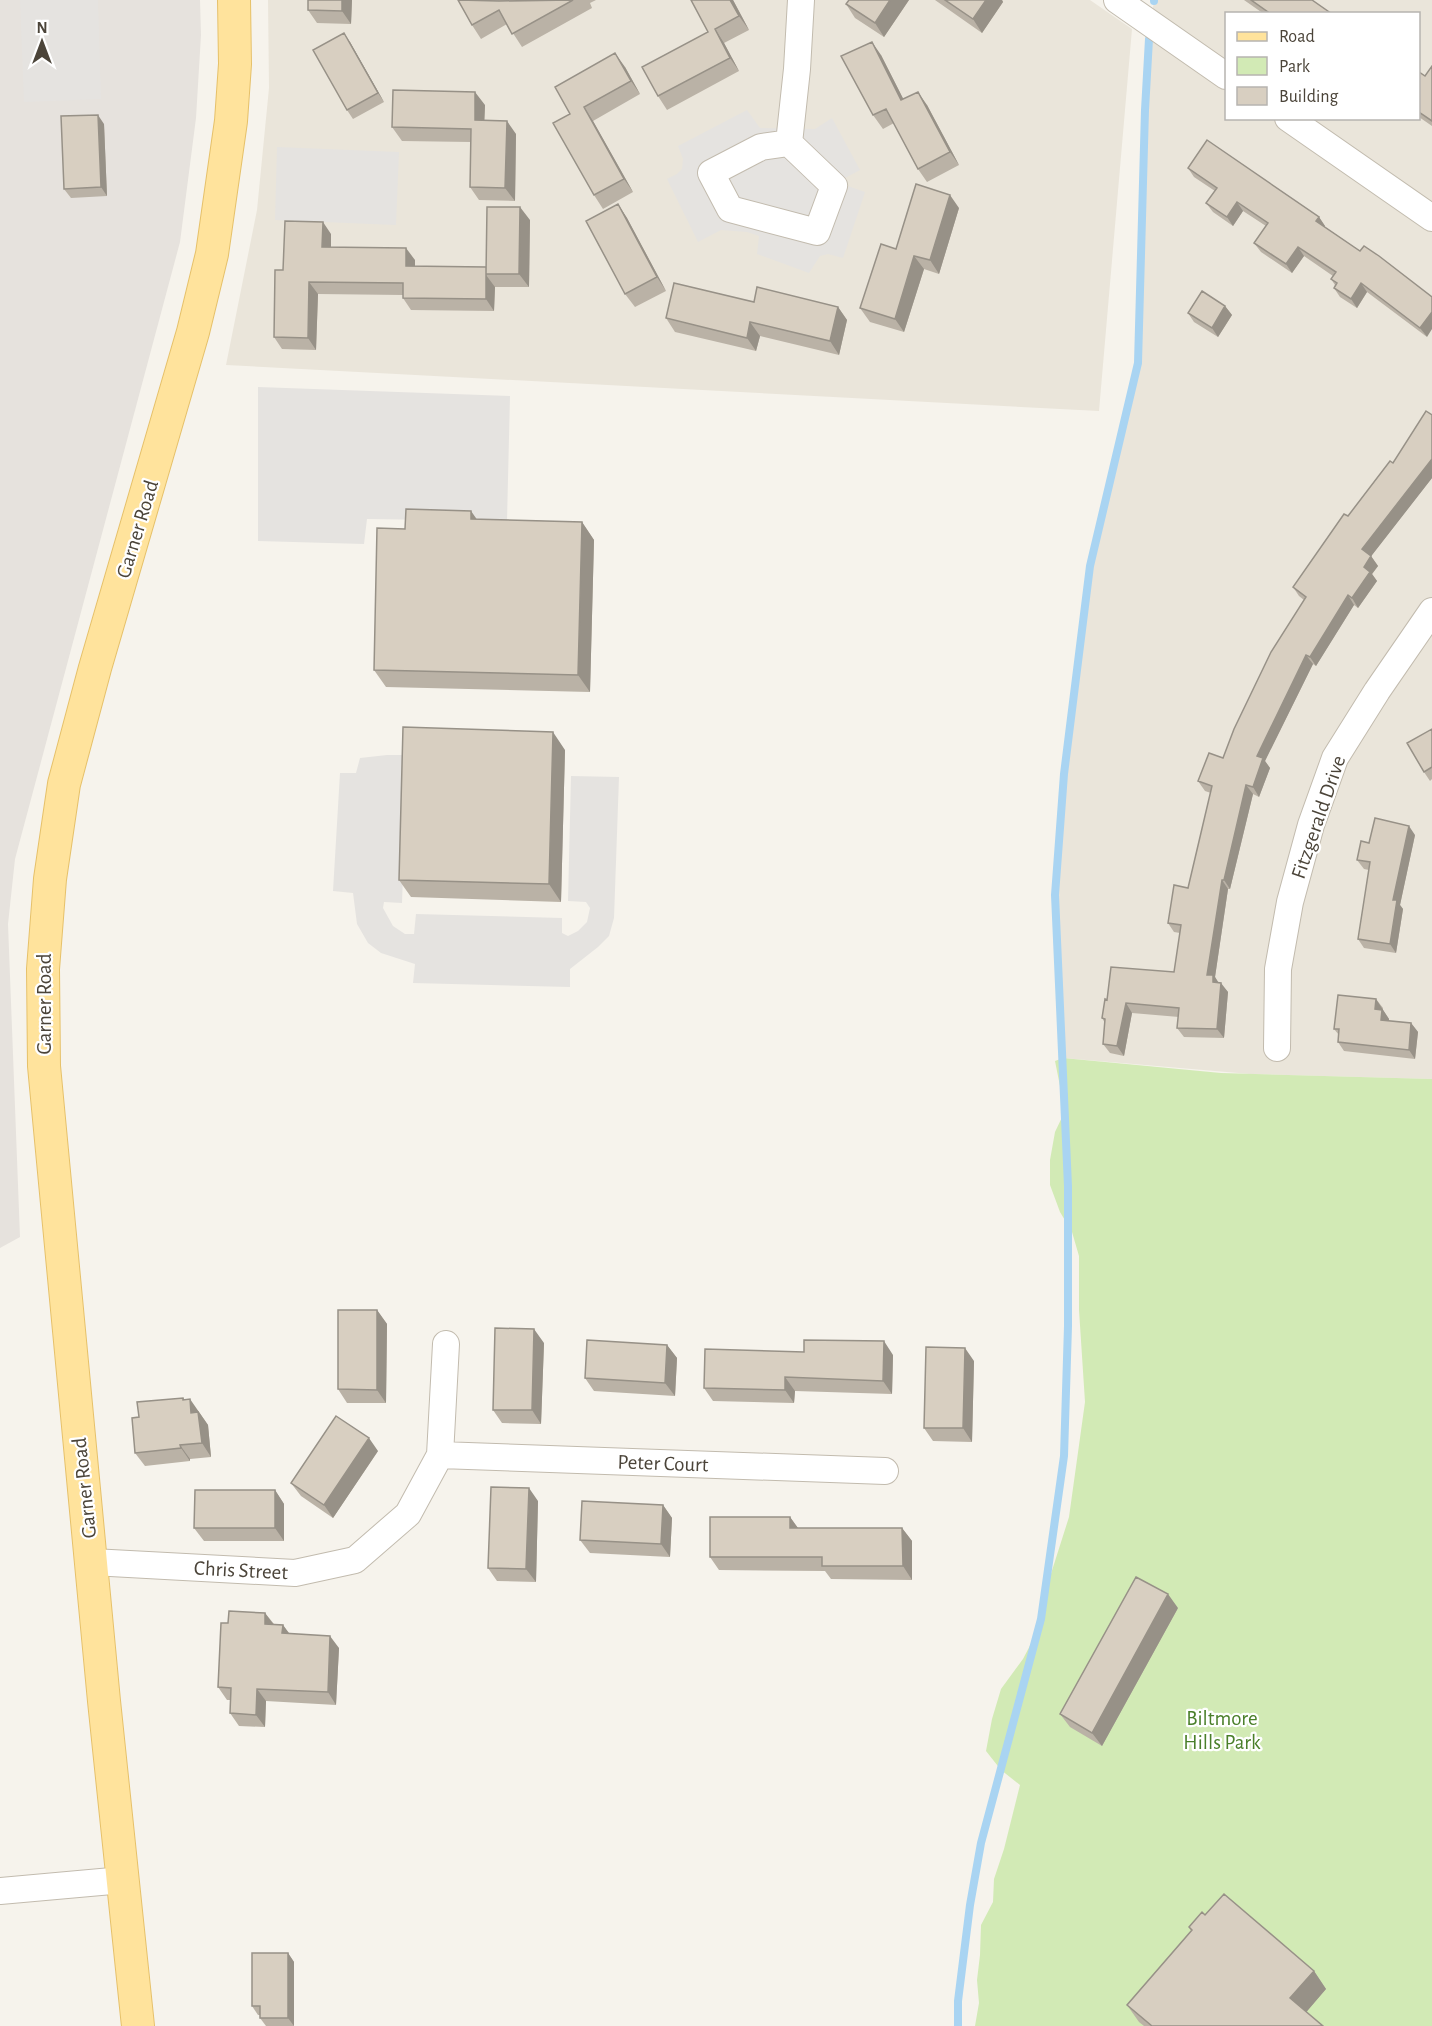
<svg xmlns="http://www.w3.org/2000/svg" width="1432" height="2026" font-family="'Alegreya Sans',sans-serif">
	<rect width="100%" height="100%" fill="#f6f3ec"/>
	<path fill="#eae5da" fill-rule="evenodd" d="M 268,0 L 1090,0 L 1132,29 L 1099,411 L 226,365 L 257,210 L 269,88 Z
		M 1154,0 L 1432,0 L 1432,1079 L 1250,1074 L 1063,1058 L 1055,895 L 1064,774 L 1090,566 L 1138,363 L 1145,110 L 1149,39 ZM 1226,14 L 1418,14 L 1418,118 L 1226,118 Z"/>
	<path fill="#e6e2dd" d="M 0,0 L 200,0 L 201,35 L 196,118 L 180,242 L 15,859 L 8,924 L 20,1237 L 0,1248 Z"/>
	<path fill="#d2eab5" d="M 1063,1058 L 1221,1073 L 1432,1079 L 1432,2026 L 975,2026 L 979,2003 L 977,1980 L 980,1955 L 981,1925 L 993,1902 L 994,1879 L 1004,1849 L 1020,1785 L 1001,1770 L 986,1751 L 992,1719 L 1001,1689 L 1023,1659 L 1036,1634 L 1042,1602 L 1069,1517 L 1085,1402 L 1079,1310 L 1079,1256 L 1072,1232 L 1060,1212 L 1050,1185 L 1050,1160 L 1055,1132 L 1065,1111 L 1055,1061 Z"/>
	<path fill="#e5e3e0" d="M 20,0 L 98,0 L 101,99 L 24,102 Z
		M 747,110 L 760,128 L 815,129 L 832,118 L 860,170 L 845,178 L 845,185 L 865,192 L 843,258 L 828,254 L 820,256 L 809,273 L 757,254 L 759,236 L 747,232 L 721,230 L 698,242 L 667,179 L 677,174 L 682,169 L 683,159 L 678,146 Z
		M 277,147 L 399,152 L 396,225 L 275,220 Z
		M 258,387 L 510,396 L 507,521 L 367,519 L 364,544 L 258,541 Z
		M 387,755 L 407,755 L 402,903 L 384,902 L 383,908 L 393,926 L 405,934 L 414,934 L 416,914 L 562,918 L 562,933 L 568,936 L 578,931 L 587,922 L 590,908 L 586,902 L 568,901 L 571,776 L 619,777 L 614,918 L 609,936 L 598,947 L 570,969 L 570,987 L 413,983 L 415,964 L 381,953 L 368,943 L 357,924 L 353,893 L 333,891 L 340,773 L 356,773 L 360,758 Z"/>
	<g fill="none" stroke-linecap="round" stroke-linejoin="round">
		<path stroke="#a9d4f2" stroke-width="8" d="M 1154,1 L 1154,0
			M 958,2026 L 958,2001 L 970,1905 L 981,1843 L 1041,1619 L 1064,1456 L 1068,1326 L 1068,1186 L 1055,895 L 1064,774 L 1090,566 L 1138,363 L 1145,110 L 1149,39"/>
		<g stroke="#c2bbae" stroke-width="28">
			<path id="minor" d="M 1117,0 L 1226,76
				M 1288,118 L 1432,218
				M 789,143 L 834,186 L 817,232 L 730,209 L 711,173 L 761,147 Z
				M 789,143 L 797,69 L 801,0
				M 1277,1048 L 1278,969 L 1290,902 L 1311,825 L 1335,758 L 1377,691 L 1432,611
				M 440,1455 L 885,1471
				M 92,1562 L 295,1573 L 355,1560 L 408,1514 L 440,1455 L 446,1344
				M 0,1891 L 123,1880"/>
		</g>
		<g stroke="#e6c16a" stroke-width="34">
			<path id="major" d="M 138,2026 L 104,1701 L 44,1066 L 43,969 L 50,879 L 64,784 L 95,668 L 193,332 L 212,254 L 231,121 L 235,64 L 234,0"/>
		</g>
		<use href="#minor" stroke="#fff" stroke-width="26"/>
		<use href="#major" stroke="#ffe39c" stroke-width="32"/>
	</g>
	<path fill="#bab2a6" d="M 308,0 L 352,0 L 351,24 L 317,23 L 308,10 Z
		M 458,0 L 596,0 L 590,3 L 592,8 L 522,47 L 507,24 L 481,39 L 472,25 Z
		M 691,0 L 733,0 L 749,30 L 724,43 L 739,71 L 667,110 L 658,96 L 708,32 Z
		M 909,0 L 884,37 L 855,18 L 846,4 Z
		M 935,0 L 1002,0 L 1003,2 L 982,33 Z
		M 1244,0 L 1312,0 L 1332,14 L 1264,14 Z
		M 350,42 L 384,102 L 353,119 L 347,110 Z
		M 881,55 L 903,99 L 927,105 L 959,165 L 927,182 L 918,169 L 894,123 L 883,129 L 873,115 Z
		M 1432,66 L 1432,126 L 1419,117 L 1419,72 L 1425,76 Z
		M 625,67 L 640,94 L 593,121 L 633,192 L 603,209 L 594,195 L 570,114 Z
		M 485,105 L 484,120 L 516,134 L 515,201 L 479,200 L 470,187 L 471,142 L 402,141 L 392,127 Z
		M 104,124 L 107,196 L 71,198 L 64,189 Z
		M 1188,168 L 1319,217 L 1325,226 L 1325,227 L 1360,251 L 1364,246 L 1427,337 L 1367,292 L 1357,308 L 1340,297 L 1334,288 L 1335,285 L 1331,279 L 1333,276 L 1304,256 L 1292,273 L 1261,252 L 1254,243 L 1266,226 L 1243,211 L 1233,226 L 1213,212 L 1206,203 L 1215,191 L 1194,177 Z
		M 618,204 L 627,218 L 666,291 L 635,307 L 625,294 Z
		M 959,208 L 939,274 L 924,269 L 904,332 L 870,322 L 860,308 L 896,249 Z
		M 530,220 L 529,287 L 495,287 L 494,311 L 411,310 L 403,298 L 403,295 L 318,294 L 316,350 L 282,349 L 274,337 L 331,234 L 331,247 L 415,260 L 415,266 L 486,267 Z
		M 754,302 L 838,307 L 847,320 L 839,355 L 760,336 L 756,351 L 675,332 L 666,318 Z
		M 1225,306 L 1232,315 L 1218,337 L 1194,322 L 1188,313 Z
		M 1432,415 L 1432,478 L 1371,556 L 1378,566 L 1372,574 L 1377,581 L 1358,608 L 1354,605 L 1316,666 L 1313,664 L 1265,761 L 1270,768 L 1259,797 L 1253,794 L 1230,889 L 1228,889 L 1215,977 L 1218,982 L 1228,992 L 1224,1038 L 1184,1037 L 1177,1028 L 1179,1017 L 1132,1013 L 1124,1056 L 1110,1053 L 1103,1044 L 1105,1023 L 1102,1018 L 1107,1000 L 1174,972 L 1180,933 L 1174,932 L 1168,923 L 1188,888 L 1211,793 L 1205,791 L 1198,781 L 1223,758 L 1304,600 L 1299,596 L 1293,587 L 1348,516 Z
		M 477,519 L 582,522 L 594,540 L 590,692 L 386,687 L 374,670 L 405,529 Z
		M 1432,729 L 1432,779 L 1430,781 L 1424,772 Z
		M 565,750 L 561,902 L 411,897 L 399,880 Z
		M 1415,835 L 1400,905 L 1403,909 L 1396,953 L 1364,948 L 1358,939 L 1369,870 L 1364,869 L 1357,860 L 1369,843 Z
		M 1376,999 L 1383,1008 L 1383,1010 L 1389,1019 L 1388,1021 L 1411,1023 L 1418,1032 L 1415,1059 L 1344,1051 L 1338,1042 L 1339,1035 L 1334,1029 Z
		M 377,1310 L 387,1324 L 386,1403 L 347,1403 L 338,1389 Z
		M 544,1343 L 541,1424 L 502,1423 L 493,1410 Z
		M 667,1345 L 677,1358 L 675,1396 L 594,1391 L 585,1378 Z
		M 893,1355 L 892,1394 L 795,1391 L 794,1403 L 713,1401 L 704,1388 Z
		M 974,1361 L 972,1442 L 933,1441 L 924,1428 Z
		M 183,1398 L 199,1412 L 208,1425 L 211,1457 L 190,1459 L 190,1461 L 145,1466 L 135,1453 L 139,1417 Z
		M 378,1451 L 333,1518 L 301,1496 L 291,1483 Z
		M 275,1490 L 284,1504 L 284,1541 L 204,1541 L 194,1528 Z
		M 538,1501 L 536,1582 L 497,1581 L 488,1568 Z
		M 663,1505 L 672,1518 L 670,1557 L 590,1553 L 580,1540 Z
		M 790,1517 L 798,1528 L 902,1528 L 912,1541 L 912,1580 L 831,1579 L 825,1571 L 719,1570 L 710,1557 Z
		M 1178,1608 L 1102,1746 L 1070,1727 L 1060,1714 Z
		M 265,1613 L 274,1624 L 283,1625 L 289,1634 L 339,1648 L 336,1705 L 266,1701 L 265,1727 L 239,1726 L 230,1713 L 231,1700 L 227,1700 L 218,1687 L 228,1623 Z
		M 1205,1915 L 1314,1971 L 1326,1989 L 1306,2012 L 1323,2026 L 1144,2026 L 1139,2022 L 1127,2005 L 1191,1931 L 1189,1927 Z
		M 288,1953 L 294,1962 L 294,2026 L 266,2026 L 260,2018 L 260,2015 L 258,2015 L 252,2006 Z"/>
	<path fill="#979187" d="M 342,0 L 352,0 L 351,24 L 342,11 Z
		M 730,0 L 733,0 L 749,30 L 739,16 Z
		M 890,0 L 909,0 L 884,37 L 875,23 Z
		M 986,0 L 1002,0 L 1003,2 L 982,33 L 973,19 Z
		M 715,29 L 724,43 L 739,71 L 730,58 Z
		M 344,33 L 350,42 L 384,102 L 378,93 Z
		M 872,42 L 881,55 L 911,114 L 901,100 Z
		M 615,53 L 625,67 L 640,94 L 631,81 Z
		M 475,92 L 485,105 L 484,133 L 475,120 Z
		M 918,92 L 927,105 L 959,165 L 950,152 Z
		M 584,107 L 593,121 L 633,192 L 624,179 Z
		M 98,115 L 104,124 L 107,196 L 101,187 Z
		M 507,121 L 516,134 L 515,201 L 505,188 Z
		M 950,195 L 959,208 L 939,274 L 930,260 Z
		M 1237,202 L 1243,211 L 1233,226 L 1227,217 Z
		M 618,204 L 627,218 L 666,291 L 657,277 Z
		M 520,207 L 530,220 L 529,287 L 519,274 Z
		M 1319,217 L 1325,226 L 1322,230 L 1316,221 Z
		M 323,222 L 331,234 L 331,259 L 322,247 Z
		M 1298,247 L 1304,256 L 1292,273 L 1286,264 Z
		M 406,248 L 415,260 L 415,277 L 406,266 Z
		M 914,256 L 924,269 L 904,332 L 895,319 Z
		M 486,275 L 495,287 L 494,311 L 486,299 Z
		M 309,282 L 318,294 L 316,350 L 308,338 Z
		M 1361,283 L 1367,292 L 1357,308 L 1351,299 Z
		M 1225,306 L 1232,315 L 1218,337 L 1212,328 Z
		M 838,307 L 847,320 L 839,355 L 830,341 Z
		M 1432,312 L 1432,329 L 1427,337 L 1420,328 Z
		M 750,322 L 760,336 L 756,351 L 747,338 Z
		M 1432,459 L 1432,478 L 1369,559 L 1362,549 Z
		M 471,511 L 483,528 L 471,519 Z
		M 582,522 L 594,540 L 590,692 L 578,675 Z
		M 1371,556 L 1378,566 L 1372,574 L 1377,581 L 1358,608 L 1352,598 L 1364,567 Z
		M 1348,595 L 1354,605 L 1316,666 L 1310,657 Z
		M 1306,655 L 1313,664 L 1265,761 L 1270,768 L 1259,797 L 1253,787 L 1257,756 Z
		M 553,732 L 565,750 L 561,902 L 549,884 Z
		M 1246,785 L 1253,794 L 1230,889 L 1224,880 Z
		M 1409,826 L 1415,835 L 1400,905 L 1403,909 L 1396,953 L 1390,944 L 1393,900 Z
		M 1222,880 L 1228,889 L 1215,977 L 1220,985 L 1214,983 L 1207,975 Z
		M 1221,983 L 1228,992 L 1224,1038 L 1217,1029 Z
		M 1376,999 L 1389,1019 L 1388,1029 L 1381,1020 L 1375,1009 Z
		M 1126,1003 L 1132,1013 L 1124,1056 L 1117,1046 Z
		M 1411,1023 L 1418,1032 L 1415,1059 L 1409,1050 Z
		M 377,1310 L 387,1324 L 386,1403 L 377,1390 Z
		M 534,1329 L 544,1343 L 541,1424 L 532,1410 Z
		M 884,1341 L 893,1355 L 892,1394 L 883,1381 Z
		M 667,1345 L 677,1358 L 675,1396 L 665,1383 Z
		M 965,1348 L 974,1361 L 972,1442 L 963,1428 Z
		M 785,1377 L 795,1391 L 794,1403 L 785,1390 Z
		M 183,1398 L 191,1409 L 190,1399 L 208,1425 L 211,1457 L 202,1443 L 183,1400 Z
		M 369,1438 L 378,1451 L 333,1518 L 324,1505 Z
		M 180,1445 L 190,1459 L 190,1461 L 181,1448 Z
		M 529,1488 L 538,1501 L 536,1582 L 526,1569 Z
		M 275,1490 L 284,1504 L 284,1541 L 275,1528 Z
		M 663,1505 L 672,1518 L 670,1557 L 661,1544 Z
		M 790,1517 L 800,1531 L 790,1528 Z
		M 902,1528 L 912,1541 L 912,1580 L 903,1566 Z
		M 1168,1594 L 1178,1608 L 1102,1746 L 1092,1733 Z
		M 265,1613 L 274,1625 L 265,1624 Z
		M 283,1625 L 292,1637 L 282,1633 Z
		M 330,1636 L 339,1648 L 336,1705 L 328,1692 Z
		M 257,1689 L 266,1701 L 265,1727 L 256,1715 Z
		M 288,1953 L 294,1962 L 294,2026 L 288,2018 Z
		M 1314,1971 L 1326,1989 L 1303,2016 L 1290,1998 Z"/>
	<path fill="#d8cfc1" stroke="#979187" stroke-width="1.5" d="M 308,0 L 342,0 L 342,11 L 308,10 Z
		M 458,0 L 499,1 L 573,0 L 512,34 L 499,10 L 472,25 Z
		M 691,0 L 730,0 L 739,16 L 715,29 L 730,58 L 658,96 L 642,67 L 708,32 Z
		M 849,0 L 890,0 L 875,23 L 846,4 Z
		M 945,0 L 986,0 L 973,19 Z
		M 1251,0 L 1312,0 L 1332,14 L 1271,14 Z
		M 344,33 L 378,93 L 347,110 L 313,50 Z
		M 872,42 L 901,100 L 918,92 L 950,152 L 918,169 L 886,109 L 873,115 L 841,56 Z
		M 615,53 L 631,81 L 584,107 L 624,179 L 594,195 L 553,123 L 570,114 L 555,87 Z
		M 1432,66 L 1432,121 L 1419,112 L 1419,72 L 1425,76 Z
		M 393,90 L 475,92 L 475,120 L 507,121 L 505,188 L 470,187 L 471,129 L 392,127 Z
		M 98,115 L 101,187 L 64,189 L 61,116 Z
		M 1207,140 L 1319,217 L 1316,221 L 1360,251 L 1364,246 L 1379,256 L 1432,297 L 1432,312 L 1420,328 L 1361,283 L 1351,299 L 1334,288 L 1337,283 L 1331,279 L 1336,272 L 1298,247 L 1286,264 L 1254,243 L 1268,223 L 1237,202 L 1227,217 L 1206,203 L 1217,188 L 1188,168 Z
		M 916,184 L 950,195 L 930,260 L 914,256 L 895,319 L 860,308 L 881,244 L 896,249 Z
		M 618,204 L 657,277 L 625,294 L 586,221 Z
		M 487,207 L 520,207 L 519,274 L 486,274 Z
		M 285,221 L 323,222 L 322,247 L 406,248 L 406,266 L 486,267 L 486,299 L 403,298 L 403,283 L 309,282 L 308,338 L 274,337 L 275,270 L 283,270 Z
		M 674,283 L 754,302 L 757,287 L 838,307 L 830,341 L 750,322 L 747,338 L 666,318 Z
		M 1202,291 L 1225,306 L 1212,328 L 1188,313 Z
		M 1426,411 L 1432,415 L 1432,459 L 1362,549 L 1371,556 L 1364,567 L 1370,572 L 1352,598 L 1348,595 L 1310,657 L 1306,655 L 1257,756 L 1263,758 L 1253,787 L 1246,785 L 1224,880 L 1222,880 L 1207,975 L 1213,975 L 1213,982 L 1221,983 L 1217,1029 L 1177,1028 L 1179,1008 L 1126,1003 L 1117,1046 L 1103,1044 L 1105,1019 L 1102,1018 L 1105,999 L 1107,1000 L 1111,967 L 1174,972 L 1181,925 L 1168,923 L 1174,885 L 1188,888 L 1212,786 L 1198,781 L 1209,753 L 1223,758 L 1234,729 L 1271,652 L 1306,597 L 1293,587 L 1344,514 L 1348,516 L 1390,461 L 1393,463 Z
		M 406,509 L 471,511 L 471,519 L 582,522 L 578,675 L 374,670 L 377,528 L 405,529 Z
		M 403,727 L 553,732 L 549,884 L 399,880 Z
		M 1432,729 L 1432,767 L 1424,772 L 1407,743 Z
		M 1375,818 L 1409,826 L 1393,900 L 1397,900 L 1390,944 L 1358,939 L 1370,862 L 1357,860 L 1361,841 L 1369,843 Z
		M 1338,995 L 1376,999 L 1375,1009 L 1382,1010 L 1381,1020 L 1411,1023 L 1409,1050 L 1338,1042 L 1339,1029 L 1334,1029 Z
		M 338,1310 L 377,1310 L 377,1390 L 338,1389 Z
		M 495,1328 L 534,1329 L 532,1410 L 493,1410 Z
		M 587,1340 L 667,1345 L 665,1383 L 585,1378 Z
		M 804,1340 L 884,1341 L 883,1381 L 785,1377 L 785,1390 L 704,1388 L 705,1349 L 804,1352 Z
		M 926,1347 L 965,1348 L 963,1428 L 924,1428 Z
		M 183,1398 L 183,1400 L 190,1399 L 191,1413 L 198,1412 L 202,1443 L 180,1445 L 181,1448 L 135,1453 L 132,1418 L 139,1417 L 137,1402 Z
		M 336,1416 L 369,1438 L 324,1505 L 291,1483 Z
		M 491,1487 L 529,1488 L 526,1569 L 488,1568 Z
		M 195,1490 L 275,1490 L 275,1528 L 194,1528 Z
		M 582,1501 L 663,1505 L 661,1544 L 580,1540 Z
		M 710,1517 L 790,1517 L 790,1528 L 902,1528 L 903,1566 L 822,1566 L 822,1557 L 710,1557 Z
		M 1136,1577 L 1168,1594 L 1092,1733 L 1060,1714 Z
		M 229,1611 L 265,1613 L 265,1624 L 283,1625 L 282,1633 L 330,1636 L 328,1692 L 257,1689 L 256,1715 L 230,1713 L 231,1688 L 218,1687 L 221,1623 L 228,1623 Z
		M 1224,1894 L 1314,1971 L 1290,1998 L 1323,2026 L 1152,2026 L 1127,2005 L 1192,1930 L 1189,1927 L 1202,1912 L 1205,1915 Z
		M 252,1953 L 288,1953 L 288,2018 L 260,2018 L 260,2006 L 252,2006 Z"/>
	<g text-anchor="middle" stroke-width="4.5" stroke-linejoin="round" paint-order="stroke">
		<g font-size="21" fill="#4b4439" stroke="#fff">
			<text transform="translate(137 529) rotate(-73)" y="7">Garner Road</text>
			<text transform="translate(1318 817) rotate(-71)" y="7">Fitzgerald Drive</text>
			<text transform="translate(44 1004) rotate(-90)" y="7">Garner Road</text>
			<text transform="translate(663 1463) rotate(2)" y="7">Peter Court</text>
			<text transform="translate(84 1488) rotate(-96)" y="7">Garner Road</text>
			<text transform="translate(241 1570) rotate(3)" y="7">Chris Street</text>
		</g>
		<g font-size="21" fill="#4a7f2a" stroke="#fff">
			<text x="1222" y="1725">Biltmore<tspan x="1222" dy="24">Hills Park</tspan></text>
		</g>
	</g>
	<rect x="1225" y="12" width="195" height="108" fill="#ffffff" stroke="#b7b4b0" stroke-width="1.5"/>
	<rect x="1237" y="32" width="30" height="9" fill="#ffe39c" stroke="#b7b4b0" stroke-width="1.5"/>
	<text x="1279" y="42" font-size="18" fill="#4b4439">Road</text>
	<rect x="1237" y="57" width="30" height="18" fill="#d2eab5" stroke="#b7b4b0" stroke-width="1.5"/>
	<text x="1279" y="72" font-size="18" fill="#4b4439">Park</text>
	<rect x="1237" y="87" width="30" height="18" fill="#d8cfc1" stroke="#b7b4b0" stroke-width="1.5"/>
	<text x="1279" y="102" font-size="18" fill="#4b4439">Building</text>
	<g transform="translate(42 42)" stroke="#ffffff" stroke-width="4.5" paint-order="stroke">
	<path d="M0-4.5L10 22L0 15L-10 22Z" fill="#4b4439"/>
	<text y="-9" font-size="16" font-weight="bold" text-anchor="middle" fill="#4b4439">N</text>
	</g>
</svg>
